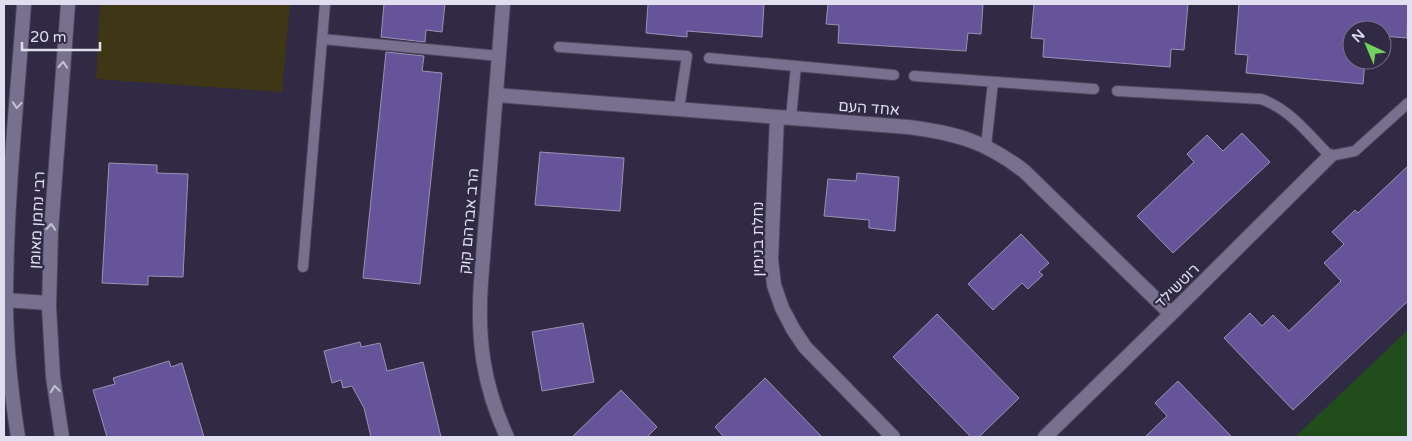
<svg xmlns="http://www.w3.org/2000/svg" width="1412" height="441" font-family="'Varela Round','Noto Sans Hebrew',sans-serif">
	<rect width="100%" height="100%" fill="#302a44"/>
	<path fill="#204d1a" d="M 1408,330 L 1408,437 L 1295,437 Z"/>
	<path fill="#3e3615" d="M 100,4 L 290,4 L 282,92 L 96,79 Z"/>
	<path fill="#66549b" stroke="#9993b3" d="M 384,4 L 445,4 L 442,32 L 426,30 L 425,42 L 381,37 Z
		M 648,4 L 764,4 L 762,37 L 687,31 L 687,37 L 646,33 Z
		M 828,4 L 983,4 L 981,34 L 968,33 L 966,51 L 838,43 L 839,25 L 826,24 Z
		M 1034,4 L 1188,4 L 1184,50 L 1171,49 L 1170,67 L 1043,57 L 1044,39 L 1031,38 Z
		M 1239,4 L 1408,4 L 1407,38 L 1382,36 L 1382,30 L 1352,30 L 1352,60 L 1365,60 L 1363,84 L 1246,73 L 1248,55 L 1235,54 Z
		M 386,52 L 424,56 L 422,71 L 442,73 L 420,284 L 363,278 Z
		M 1242,133 L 1270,162 L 1173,253 L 1137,216 L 1194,162 L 1187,154 L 1207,135 L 1223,151 Z
		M 540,152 L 624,158 L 620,211 L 535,205 Z
		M 109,163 L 157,165 L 157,173 L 188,174 L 183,277 L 148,276 L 148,285 L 102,283 Z
		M 1408,166 L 1408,301 L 1293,410 L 1224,338 L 1250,313 L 1262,326 L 1273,315 L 1289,331 L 1341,281 L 1324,263 L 1344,244 L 1332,232 L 1355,210 L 1358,213 Z
		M 857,173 L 899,177 L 895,231 L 869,228 L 869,220 L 824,216 L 828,179 L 856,181 Z
		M 1021,234 L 1049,263 L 1039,272 L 1043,275 L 1028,289 L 1022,283 L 993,310 L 968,284 Z
		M 937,314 L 1019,398 L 979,437 L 971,437 L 893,357 Z
		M 583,323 L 594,382 L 542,391 L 532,332 Z
		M 360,342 L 361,347 L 380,343 L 387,371 L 423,362 L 441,437 L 371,437 L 364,408 L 352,386 L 343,388 L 341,380 L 332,383 L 324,351 Z
		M 169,361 L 171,367 L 182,363 L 204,437 L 107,437 L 93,390 L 115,384 L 113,378 Z
		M 765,378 L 822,437 L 724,437 L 715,427 Z
		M 1178,381 L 1232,437 L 1145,437 L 1167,416 L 1155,403 Z
		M 621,390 L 657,427 L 647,437 L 572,437 Z"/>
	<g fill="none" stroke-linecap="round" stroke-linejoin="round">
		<g stroke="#4c475d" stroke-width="12">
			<path id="service" d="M 322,39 L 499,56
				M 559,47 L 687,56 L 679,109
				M 709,58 L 894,75
				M 914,76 L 1094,89
				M 1117,91 L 1261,99 C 1290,109 1309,135 1330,156 L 1355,151 L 1408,103
				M 791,118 L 796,66
				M 986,146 L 993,82
				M 303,267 L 325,4"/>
		</g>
		<g stroke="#4c475d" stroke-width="16">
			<path id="minor" d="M 503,4 L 481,282 C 477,339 483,385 507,437
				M 496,95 L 908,127 C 955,133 985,141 1024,171 L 1171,314
				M 777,117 L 771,259 L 774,285 L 782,308 L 793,329 L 805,347 L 893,437
				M 4,300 L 49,303
				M 1045,437 L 1171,314 L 1330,156"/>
		</g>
		<g stroke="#4c475d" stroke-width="16">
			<path id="tertiary" d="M 18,437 C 11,392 6,346 6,301 C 6,202 17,102 24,4
				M 62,437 L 53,377 L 49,307 L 51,231 L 68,4"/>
		</g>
		<use href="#service" stroke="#77708f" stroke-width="10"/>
		<use href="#minor" stroke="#77708f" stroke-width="14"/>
		<use href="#tertiary" stroke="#77708f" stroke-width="14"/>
	</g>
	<defs><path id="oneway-chevron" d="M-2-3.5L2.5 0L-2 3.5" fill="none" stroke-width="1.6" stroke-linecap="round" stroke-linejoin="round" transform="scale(1.25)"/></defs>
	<g stroke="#c6c2d7">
		<use href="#oneway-chevron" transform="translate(63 65) rotate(-86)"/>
		<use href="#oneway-chevron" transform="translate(17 105) rotate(94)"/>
		<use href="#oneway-chevron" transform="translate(51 227) rotate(-86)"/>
		<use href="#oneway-chevron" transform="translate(55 389) rotate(-98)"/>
	</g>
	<g text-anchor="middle" stroke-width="4.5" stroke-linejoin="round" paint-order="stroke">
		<g font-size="15" fill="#e1deef" stroke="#302a44">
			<text transform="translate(869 108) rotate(4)" y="5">אחד העם</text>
			<text transform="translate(37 220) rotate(-87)" y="5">רבי נחמן מאומן</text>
			<text transform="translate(469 221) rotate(-85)" y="5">הרב אברהם קוק</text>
			<text transform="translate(758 239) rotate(-90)" y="5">נחלת בנימין</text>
			<text transform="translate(1177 286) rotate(-45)" y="5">רוטשילד</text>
		</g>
	</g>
	<rect width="1412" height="441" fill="none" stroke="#e1deef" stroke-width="10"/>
	<g transform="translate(1367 45) rotate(316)"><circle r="24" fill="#302a44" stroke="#777288"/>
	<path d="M0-4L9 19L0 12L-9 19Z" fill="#71d35e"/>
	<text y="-8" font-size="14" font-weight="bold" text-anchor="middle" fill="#e1deef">N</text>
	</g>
	<path d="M22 42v8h78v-8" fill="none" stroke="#e1deef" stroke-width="2.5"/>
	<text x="30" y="42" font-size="15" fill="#e1deef" stroke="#302a44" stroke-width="4" paint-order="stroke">20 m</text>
</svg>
